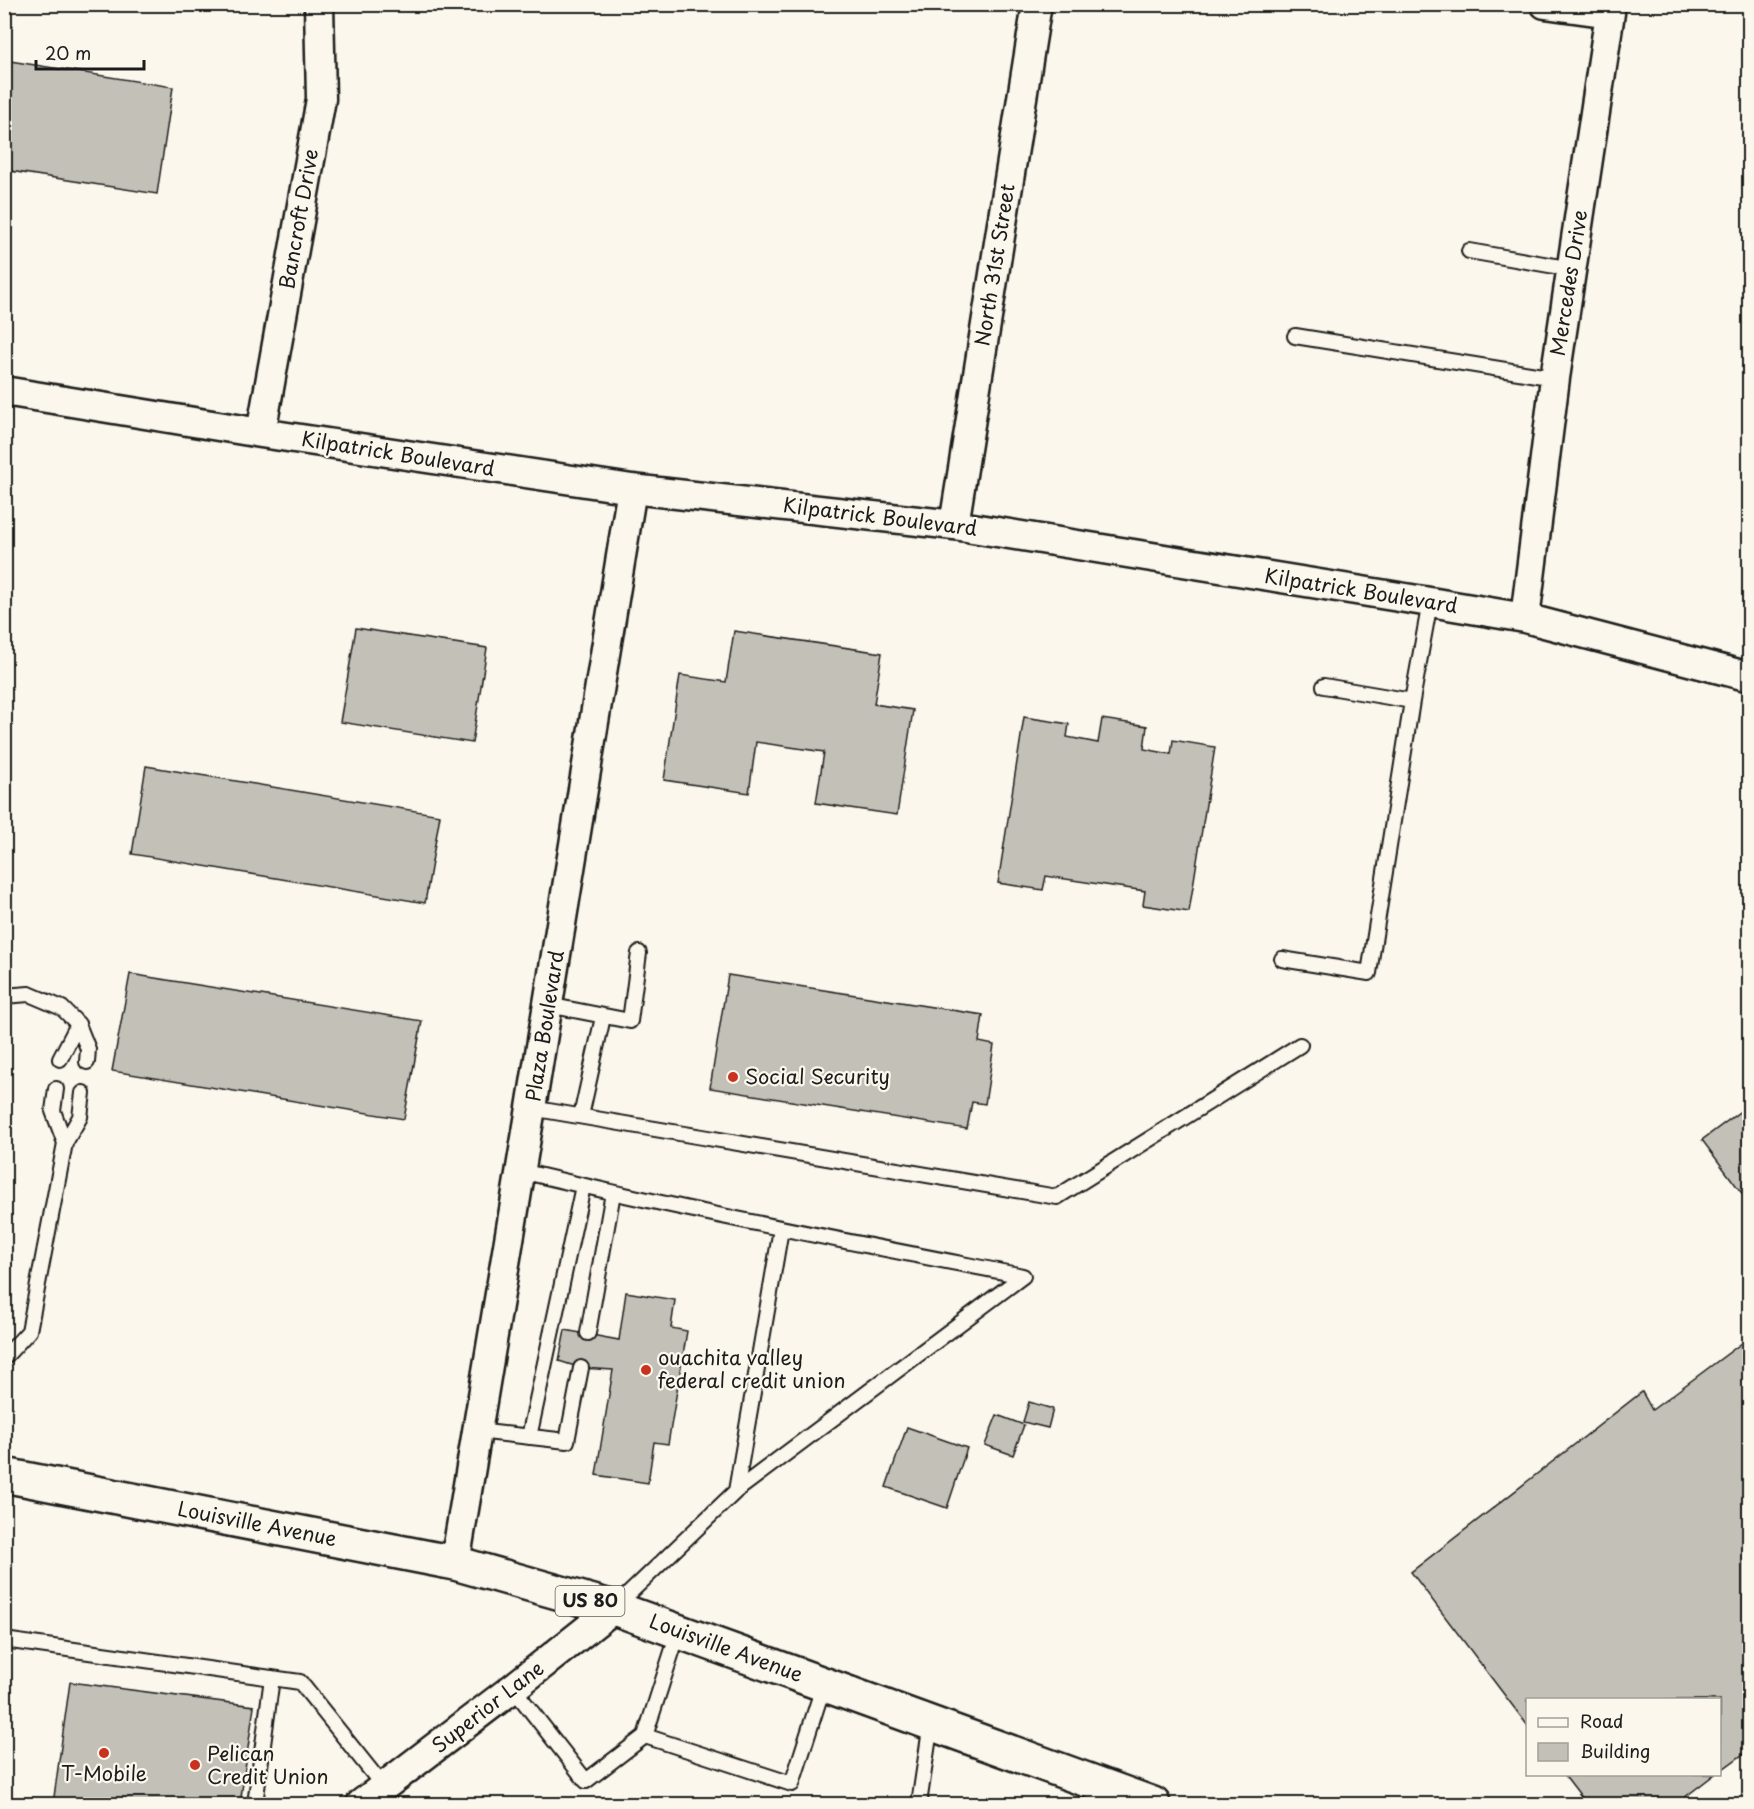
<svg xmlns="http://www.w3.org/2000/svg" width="1754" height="1809" font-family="'Playpen Sans',sans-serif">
	<rect width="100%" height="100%" fill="#fbf7ec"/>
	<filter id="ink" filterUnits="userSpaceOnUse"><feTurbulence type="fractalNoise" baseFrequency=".0167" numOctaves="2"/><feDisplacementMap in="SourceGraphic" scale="12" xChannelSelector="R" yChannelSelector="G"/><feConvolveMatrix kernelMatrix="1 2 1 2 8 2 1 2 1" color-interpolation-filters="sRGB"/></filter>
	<g filter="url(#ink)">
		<path fill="#c3c0b8" stroke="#1c1c1c" stroke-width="1.5" d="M 10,61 L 173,87 L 157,194 L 4,170 L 4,98 Z
			M 356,628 L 487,648 L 472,743 L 340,722 Z
			M 734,631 L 882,653 L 874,704 L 913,710 L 897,815 L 816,803 L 824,752 L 756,742 L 749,793 L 664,780 L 680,675 L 726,682 Z
			M 1024,717 L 1069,724 L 1067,737 L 1098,743 L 1102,719 L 1147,726 L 1144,749 L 1171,754 L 1173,740 L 1215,747 L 1189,912 L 1143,905 L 1145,891 L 1046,876 L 1043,890 L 998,883 Z
			M 146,766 L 440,815 L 425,903 L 132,854 Z
			M 130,974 L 422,1021 L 404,1119 L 112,1071 Z
			M 728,975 L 983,1015 L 979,1042 L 994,1045 L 985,1104 L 972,1102 L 967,1129 L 710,1088 Z
			M 1750,1104 L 1750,1204 L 1702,1140 Z
			M 626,1292 L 675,1300 L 671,1328 L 687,1331 L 668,1444 L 654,1442 L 648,1483 L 596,1475 L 613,1370 L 581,1368 L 559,1361 L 565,1330 L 619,1340 Z
			M 1750,1337 L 1750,1749 L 1720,1771 L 1720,1700 L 1528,1700 L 1528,1726 L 1411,1572 L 1642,1392 L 1652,1410 Z
			M 1029,1402 L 1053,1409 L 1048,1428 L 1023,1422 Z
			M 997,1415 L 1024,1425 L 1013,1455 L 985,1445 Z
			M 907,1427 L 967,1448 L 947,1508 L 886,1487 Z
			M 70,1682 L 254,1706 L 240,1804 L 53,1804 Z
			M 1564,1774 L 1715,1774 L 1676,1804 L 1587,1804 Z"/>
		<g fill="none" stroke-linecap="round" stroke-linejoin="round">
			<g stroke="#1c1c1c" stroke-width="18">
				<path id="service" d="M 1469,251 L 1572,269
					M 1295,336 L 1555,378
					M 1324,686 L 1412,701
					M 1282,959 L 1369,973 L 1412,701 L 1430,602
					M 4,996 L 29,994 L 62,1008 L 78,1024 L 60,1059
					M 548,1005 L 630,1021 L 639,953
					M 78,1024 L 88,1049 L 87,1062
					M 531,1108 L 1057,1197 L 1300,1045
					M 581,1116 L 603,1017
					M 65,1143 L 80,1117 L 83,1093
					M 521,1171 C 687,1211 855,1243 1023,1276 L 736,1491 L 615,1607
					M 588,1333 L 613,1193
					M 4,1358 L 29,1331 L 65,1143 L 53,1111 L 56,1089
					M 477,1431 L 567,1441 L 581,1368
					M 529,1437 L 583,1186
					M 736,1491 L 781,1229
					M 4,1640 L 300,1682 L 384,1787
					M 513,1688 L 586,1781 L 645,1736 L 792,1784 L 824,1684
					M 645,1736 L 679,1630
					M 255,1804 L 272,1678
					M 921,1804 L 920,1797 L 931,1723"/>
			</g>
			<g stroke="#1c1c1c" stroke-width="33">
				<path id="minor" d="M 4,391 L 261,433 L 632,489 L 954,525 L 1430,602 L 1525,618 L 1750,677
					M 261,433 L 321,99 L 319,4
					M 954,525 L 1037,4
					M 1525,618 L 1555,378 L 1610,13 L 1545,4
					M 455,1563 L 531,1108 L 632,489
					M 361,1804 L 513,1688 L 614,1608"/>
			</g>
			<g stroke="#1c1c1c" stroke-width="38">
				<path id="primary" d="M 4,1475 L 455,1563 L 614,1608 L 1153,1804"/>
			</g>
			<use href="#service" stroke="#fbf7ec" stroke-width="14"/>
			<use href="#minor" stroke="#fbf7ec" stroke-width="28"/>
			<use href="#primary" stroke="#fbf7ec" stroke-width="33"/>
		</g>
	</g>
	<g fill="#c8321e" stroke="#fbf7ec" stroke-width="2">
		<circle cx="733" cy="1077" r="6"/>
		<circle cx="646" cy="1370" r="6"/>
		<circle cx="104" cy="1753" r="6"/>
		<circle cx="195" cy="1765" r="6"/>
	</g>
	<g text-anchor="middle" stroke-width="4.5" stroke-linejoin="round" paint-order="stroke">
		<rect fill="#fbf7ec" stroke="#5f5e5a" stroke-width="1.5" x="555.5" y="1586" width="69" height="30" rx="4.5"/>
		<g font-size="18" font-weight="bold" fill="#1c1c1c">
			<text x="590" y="1607">US 80</text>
		</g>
		<g font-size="20" fill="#1c1c1c" stroke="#fbf7ec">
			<text transform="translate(299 219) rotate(-80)" y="7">Bancroft Drive</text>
			<text transform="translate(995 265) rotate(-81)" y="7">North 31st Street</text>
			<text transform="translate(1569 283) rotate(-81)" y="7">Mercedes Drive</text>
			<text transform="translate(398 454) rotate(9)" y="7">Kilpatrick Boulevard</text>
			<text transform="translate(880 517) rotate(7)" y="7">Kilpatrick Boulevard</text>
			<text transform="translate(1361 591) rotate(9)" y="7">Kilpatrick Boulevard</text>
			<text transform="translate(545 1026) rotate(-81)" y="7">Plaza Boulevard</text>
			<text transform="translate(257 1524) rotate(11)" y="7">Louisville Avenue</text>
			<text transform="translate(726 1648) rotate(20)" y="7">Louisville Avenue</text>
			<text transform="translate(488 1707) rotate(-38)" y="7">Superior Lane</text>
		</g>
		<g font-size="20" fill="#1c1c1c" stroke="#fbf7ec" text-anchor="start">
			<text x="745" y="1084">Social Security</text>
			<text x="658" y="1365">ouachita valley<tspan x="658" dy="23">federal credit union</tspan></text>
			<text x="207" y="1761">Pelican<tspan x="207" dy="23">Credit Union</tspan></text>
			<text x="104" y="1781" text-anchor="middle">T-Mobile</text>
		</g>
	</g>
	<rect width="1754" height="1809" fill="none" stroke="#fbf7ec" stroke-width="24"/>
	<rect x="12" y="12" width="1730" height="1785" fill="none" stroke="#1c1c1c" stroke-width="2" filter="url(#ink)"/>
	<rect x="1526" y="1698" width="195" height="78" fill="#fbf7ec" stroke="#a29f99" stroke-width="1.5"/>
	<rect x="1538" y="1718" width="30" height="9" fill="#fbf7ec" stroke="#a29f99" stroke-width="1.5"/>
	<text x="1580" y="1728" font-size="18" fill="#1c1c1c">Road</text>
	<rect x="1538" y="1743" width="30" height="18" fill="#c3c0b8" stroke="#a29f99" stroke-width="1.5"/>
	<text x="1580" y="1758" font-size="18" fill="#1c1c1c">Building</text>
	<path d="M36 60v9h108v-9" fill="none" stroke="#1c1c1c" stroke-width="3"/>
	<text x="45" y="60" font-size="18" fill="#1c1c1c" stroke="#fbf7ec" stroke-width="4.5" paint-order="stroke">20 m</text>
</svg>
